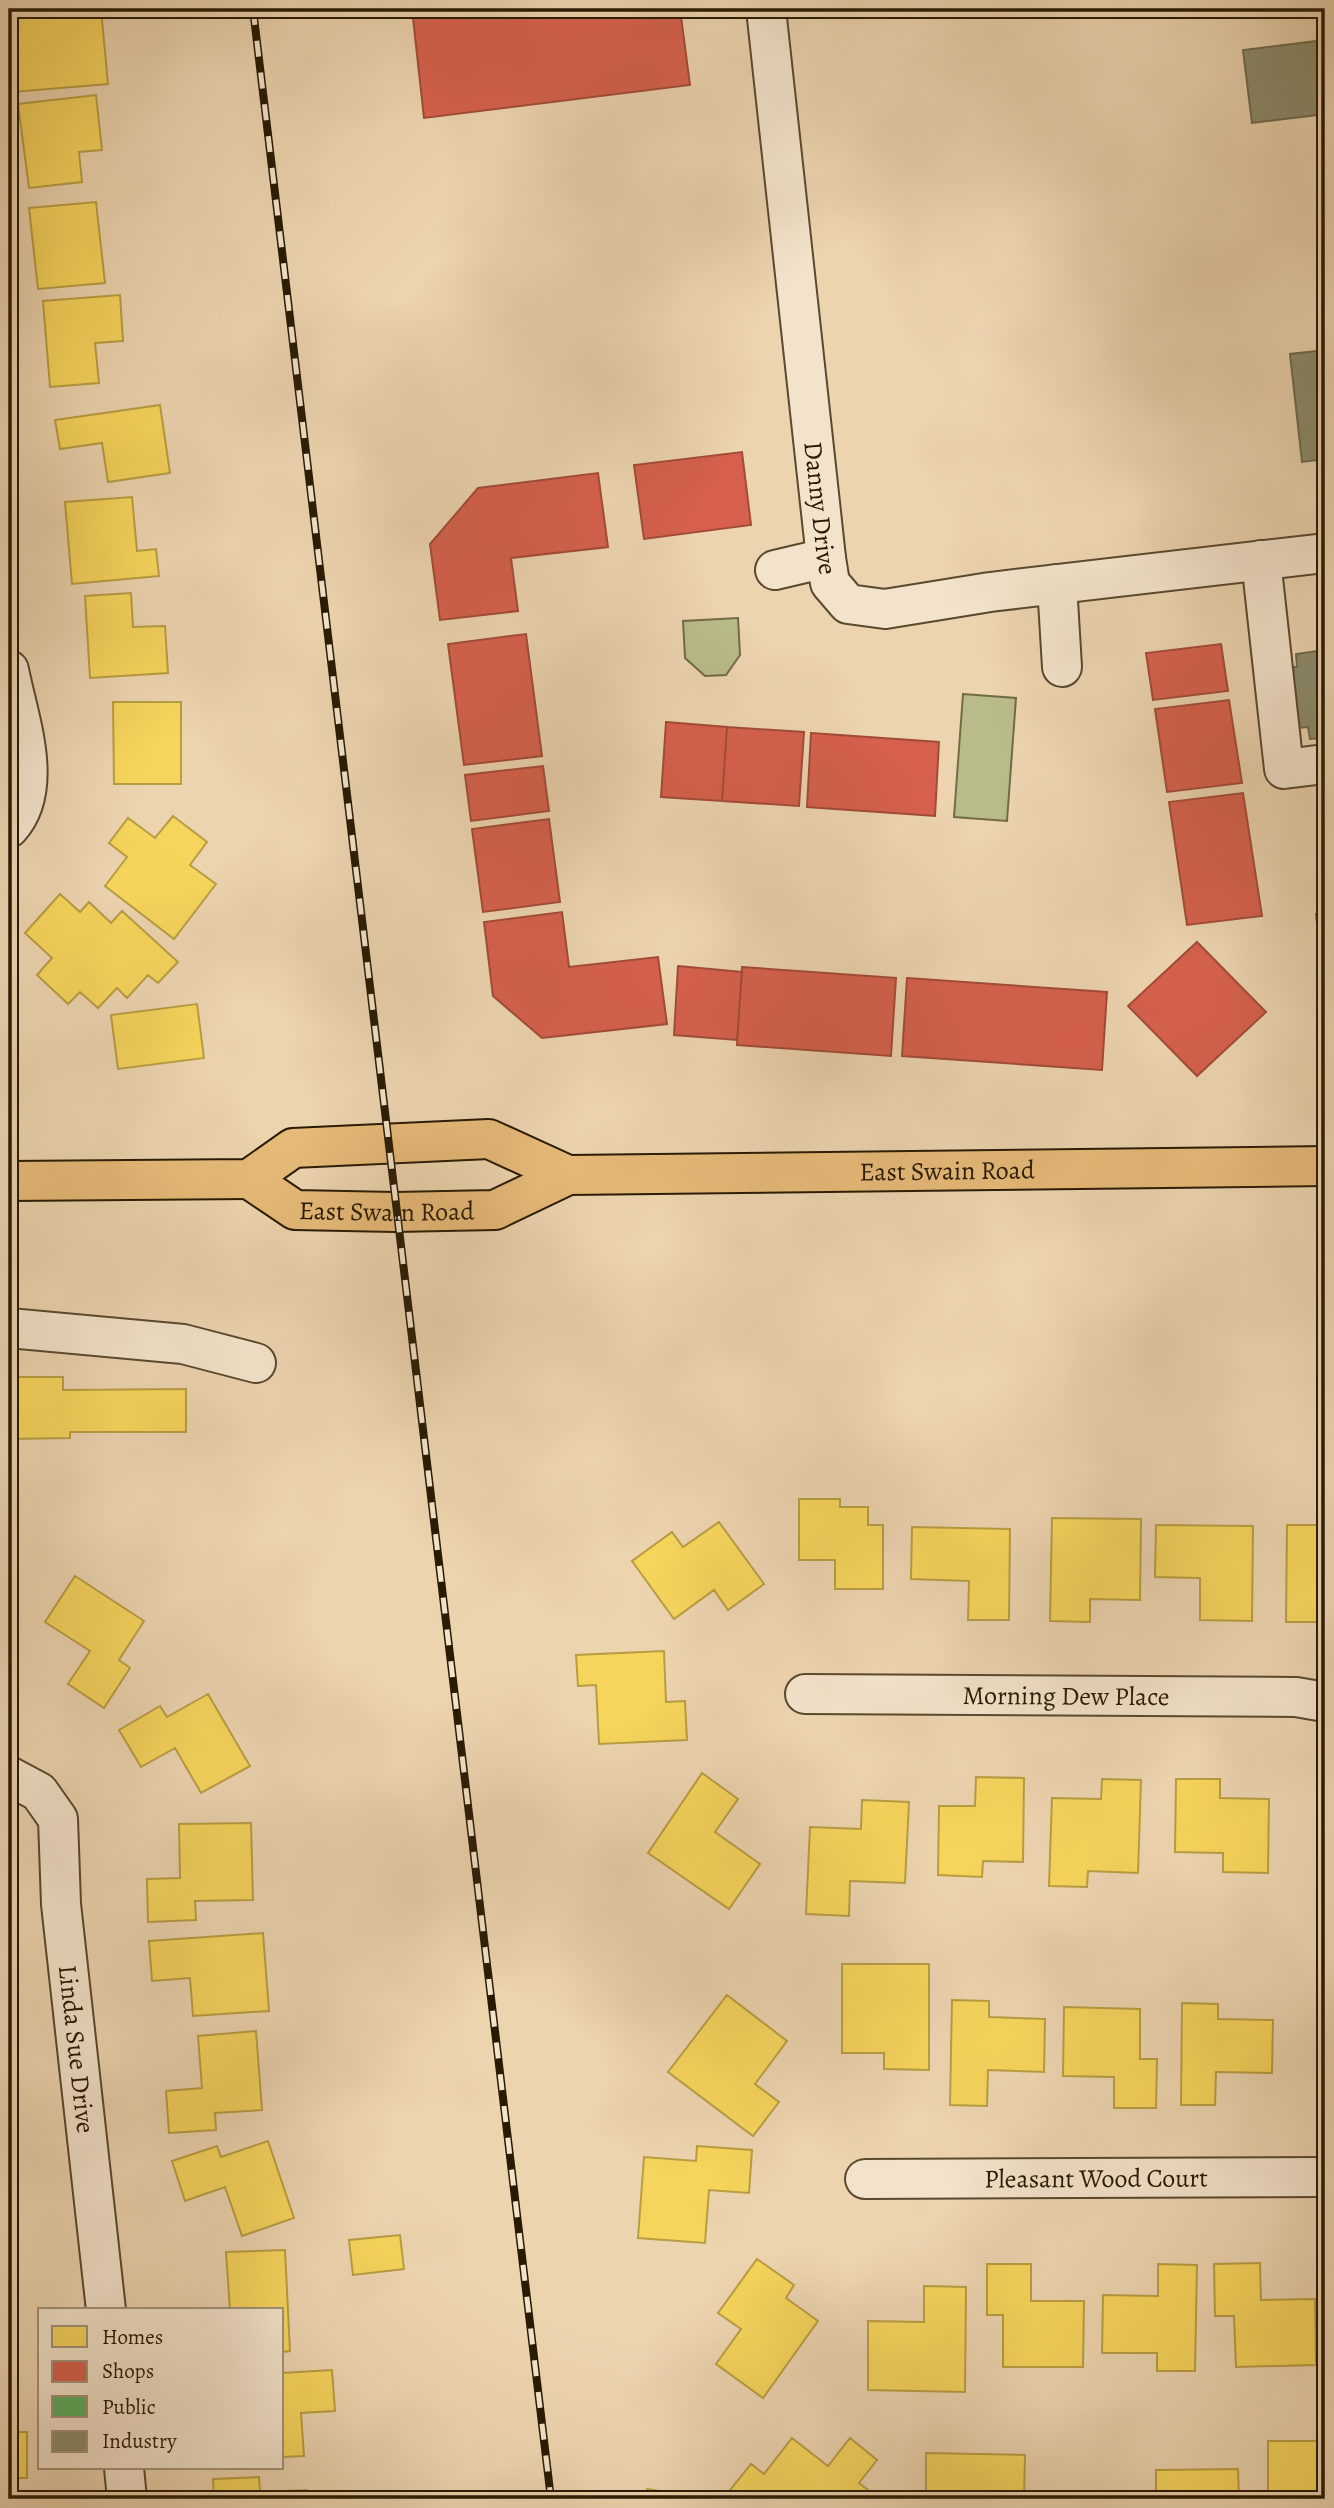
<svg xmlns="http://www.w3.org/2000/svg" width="1334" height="2508" font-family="Alegreya,serif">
	<rect width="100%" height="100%" fill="#ecd4af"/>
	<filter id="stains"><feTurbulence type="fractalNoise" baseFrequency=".00286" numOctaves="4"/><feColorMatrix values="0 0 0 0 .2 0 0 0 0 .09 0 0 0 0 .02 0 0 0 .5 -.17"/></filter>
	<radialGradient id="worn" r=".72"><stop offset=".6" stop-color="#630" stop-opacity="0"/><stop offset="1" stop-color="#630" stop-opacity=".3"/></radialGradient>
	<path fill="#b9bc89" stroke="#716b46" stroke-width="2" d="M 738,618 L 740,655 L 726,675 L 705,676 L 685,658 L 683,621 Z
		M 963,694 L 1016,698 L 1007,821 L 954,817 Z"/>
	<path fill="#f6d55c" stroke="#b89d42" stroke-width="2" d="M 9,9 L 101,9 L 108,84 L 13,92 Z
		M 96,95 L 102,150 L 79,152 L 82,182 L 29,188 L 18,104 Z
		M 96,202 L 105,283 L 38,289 L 29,208 Z
		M 120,295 L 123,341 L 95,343 L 99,383 L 50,387 L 43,301 Z
		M 160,405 L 170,473 L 108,482 L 102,443 L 60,449 L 55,420 Z
		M 132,497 L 137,551 L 156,549 L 159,576 L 72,584 L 65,502 Z
		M 131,593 L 133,627 L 165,626 L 168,673 L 90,678 L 85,596 Z
		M 113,702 L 181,702 L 181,784 L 114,784 Z
		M 173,816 L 207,842 L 190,865 L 216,884 L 174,939 L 105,886 L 127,857 L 109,843 L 128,818 L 155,838 Z
		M 60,894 L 80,912 L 89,902 L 111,923 L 122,911 L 178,962 L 158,983 L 148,975 L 127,998 L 117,988 L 98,1008 L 80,992 L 68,1004 L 37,975 L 52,958 L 25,933 Z
		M 197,1004 L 204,1058 L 118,1069 L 111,1015 Z
		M 9,1377 L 63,1377 L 63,1390 L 186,1389 L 186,1432 L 70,1432 L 70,1438 L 9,1439 Z
		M 799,1499 L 840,1499 L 840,1507 L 868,1507 L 868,1525 L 883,1525 L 883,1589 L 835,1589 L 835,1560 L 799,1560 Z
		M 1052,1518 L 1141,1519 L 1140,1600 L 1090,1599 L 1090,1622 L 1050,1621 Z
		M 719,1522 L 764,1584 L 728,1610 L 714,1590 L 674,1619 L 632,1561 L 672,1532 L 683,1547 Z
		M 1156,1525 L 1253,1526 L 1252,1621 L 1200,1620 L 1200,1578 L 1155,1577 Z
		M 1287,1525 L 1325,1525 L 1325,1622 L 1286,1622 Z
		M 912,1527 L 1010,1529 L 1009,1620 L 968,1620 L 969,1581 L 911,1579 Z
		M 75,1576 L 144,1621 L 119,1660 L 130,1668 L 104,1708 L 68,1684 L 90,1651 L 45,1622 Z
		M 664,1651 L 666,1702 L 685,1701 L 687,1740 L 599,1744 L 596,1685 L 578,1686 L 576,1655 Z
		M 208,1694 L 250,1766 L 201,1793 L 175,1748 L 141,1767 L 119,1730 L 160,1706 L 167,1717 Z
		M 702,1773 L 738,1799 L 715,1832 L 760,1864 L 729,1909 L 648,1853 Z
		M 976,1777 L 1024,1778 L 1023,1862 L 983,1861 L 982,1877 L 938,1875 L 939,1806 L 975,1806 Z
		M 1102,1779 L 1141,1780 L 1138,1873 L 1088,1871 L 1087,1887 L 1049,1886 L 1052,1798 L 1101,1799 Z
		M 1176,1779 L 1220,1779 L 1220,1798 L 1269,1799 L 1268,1873 L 1223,1872 L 1223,1853 L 1175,1852 Z
		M 862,1800 L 909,1802 L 905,1883 L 850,1881 L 849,1916 L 806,1914 L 810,1827 L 861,1829 Z
		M 251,1823 L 253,1900 L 195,1901 L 196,1920 L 148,1922 L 147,1879 L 180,1878 L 179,1824 Z
		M 263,1933 L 269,2011 L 193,2016 L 190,1978 L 152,1981 L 149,1941 Z
		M 842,1964 L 929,1964 L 929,2070 L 884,2069 L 884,2053 L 842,2053 Z
		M 727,1995 L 787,2041 L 755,2084 L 779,2102 L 753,2136 L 668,2072 Z
		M 952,2000 L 989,2001 L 989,2017 L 1045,2019 L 1044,2072 L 988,2070 L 987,2106 L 950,2105 Z
		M 1182,2003 L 1218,2004 L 1218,2019 L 1273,2020 L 1272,2073 L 1216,2072 L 1215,2105 L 1181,2105 Z
		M 1064,2007 L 1140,2009 L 1140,2059 L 1157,2059 L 1156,2108 L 1114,2108 L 1114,2077 L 1063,2076 Z
		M 256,2031 L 262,2110 L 215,2113 L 216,2130 L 169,2133 L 166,2091 L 202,2088 L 198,2036 Z
		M 268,2141 L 294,2218 L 242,2236 L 225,2187 L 185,2201 L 172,2161 L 217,2146 L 221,2157 Z
		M 697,2146 L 752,2150 L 749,2193 L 709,2190 L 705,2243 L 638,2238 L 644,2157 L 696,2161 Z
		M 400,2235 L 404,2269 L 353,2275 L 349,2240 Z
		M 285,2250 L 290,2351 L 282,2352 L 282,2310 L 230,2310 L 226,2252 Z
		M 757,2259 L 794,2285 L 786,2298 L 818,2321 L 763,2398 L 716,2364 L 741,2329 L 718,2313 Z
		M 1260,2263 L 1261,2300 L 1315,2299 L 1316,2365 L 1236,2367 L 1234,2316 L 1215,2316 L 1214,2264 Z
		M 987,2264 L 1031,2264 L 1031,2301 L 1084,2301 L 1083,2367 L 1003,2367 L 1003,2315 L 987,2315 Z
		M 1158,2264 L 1197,2265 L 1195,2371 L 1157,2371 L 1157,2353 L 1102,2353 L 1103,2295 L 1158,2296 Z
		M 924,2286 L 966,2287 L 965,2392 L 868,2390 L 868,2321 L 924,2322 Z
		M 332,2370 L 335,2411 L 301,2413 L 304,2456 L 282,2457 L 282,2373 Z
		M 9,2432 L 27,2432 L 27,2478 L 9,2478 Z
		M 792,2438 L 828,2466 L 850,2438 L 877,2460 L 859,2483 L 880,2499 L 723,2499 L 751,2464 L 764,2474 Z
		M 1268,2441 L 1325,2441 L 1325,2499 L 1268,2499 Z
		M 926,2453 L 1025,2455 L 1024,2499 L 926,2499 Z
		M 1238,2469 L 1239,2499 L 1156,2499 L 1156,2470 Z
		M 259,2477 L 260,2492 L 307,2490 L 307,2499 L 214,2499 L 213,2479 Z
		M 647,2489 L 661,2491 L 660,2499 L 645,2499 Z
		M 1039,2491 L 1133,2491 L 1133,2499 L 1039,2499 Z"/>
	<path fill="#d6604d" stroke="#a24b37" stroke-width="2" d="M 412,9 L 680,9 L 690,85 L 424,118 Z
		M 742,452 L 751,525 L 644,539 L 634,465 Z
		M 598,473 L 608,547 L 511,558 L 518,611 L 440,620 L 430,544 L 478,488 Z
		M 526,634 L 542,756 L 464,765 L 448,644 Z
		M 1221,644 L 1228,691 L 1153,700 L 1146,653 Z
		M 1229,700 L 1242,783 L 1167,792 L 1155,709 Z
		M 666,722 L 727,727 L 722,801 L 661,797 Z
		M 727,727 L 804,732 L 799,806 L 722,801 Z
		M 811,733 L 939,742 L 935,816 L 807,807 Z
		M 543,766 L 549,811 L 471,821 L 465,775 Z
		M 1243,793 L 1262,916 L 1187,925 L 1169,802 Z
		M 549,819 L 560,902 L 483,912 L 472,829 Z
		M 562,912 L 569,967 L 658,957 L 667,1024 L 542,1038 L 493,996 L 484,922 Z
		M 1197,942 L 1266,1012 L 1197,1076 L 1128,1006 Z
		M 678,966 L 742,972 L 737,1040 L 674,1035 Z
		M 742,967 L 896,978 L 891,1056 L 737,1045 Z
		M 907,978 L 1107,992 L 1102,1070 L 902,1056 Z"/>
	<path fill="#5aae61" stroke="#4b8245" stroke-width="2" d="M 1325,913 L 1325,999 L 1316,914 Z"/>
	<path fill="#8c8c6e" stroke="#6e6a4e" stroke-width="2" d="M 1325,40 L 1325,114 L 1252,123 L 1243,50 Z
		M 1325,350 L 1325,459 L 1302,462 L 1290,354 Z
		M 1325,650 L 1325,738 L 1310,739 L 1308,727 L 1298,728 L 1291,667 L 1297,667 L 1296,654 Z"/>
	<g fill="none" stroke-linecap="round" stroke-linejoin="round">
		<g stroke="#5a482f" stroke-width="42">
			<g id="minor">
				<path id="s1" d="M 766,9 L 826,558 L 830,583 L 848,604 L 885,609 L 990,592 L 1325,553"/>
				<path d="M 1261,560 L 1284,769 L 1325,764"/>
				<path d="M 775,570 L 826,558"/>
				<path d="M 1057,584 L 1062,667"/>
				<path d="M 9,670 C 18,717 46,788 9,828"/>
				<path d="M 9,1328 L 183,1344 L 256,1363"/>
				<path id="s2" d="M 805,1694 L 1296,1697 L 1325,1702"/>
				<path id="s3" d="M 9,1776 L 39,1792 L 58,1819 L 61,1904 L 106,2310"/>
				<path id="s4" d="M 865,2179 L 1325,2177"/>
				<path d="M 124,2468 L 127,2499"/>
			</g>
		</g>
		<g stroke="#291a04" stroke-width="42">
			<g id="major">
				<path id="s5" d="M 249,1179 L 295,1210 L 395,1212 L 495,1210 L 568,1175"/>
				<path id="s6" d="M 9,1181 L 249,1179 L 293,1148 L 489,1139 L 568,1175 L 1325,1166"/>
			</g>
		</g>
		<use href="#minor" stroke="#f3e3cb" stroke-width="38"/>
		<use href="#major" stroke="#e6ba78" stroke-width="38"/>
		<g stroke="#291a04" stroke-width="8">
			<path id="rail" d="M 253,9 L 551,2499"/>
		</g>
		<use href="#rail" stroke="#f3e3cb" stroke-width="5" stroke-dasharray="16" stroke-linecap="butt"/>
	</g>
	<g text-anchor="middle" stroke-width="7" stroke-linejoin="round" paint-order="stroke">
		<g font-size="26" fill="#291a04" stroke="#f3e3cb">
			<text dy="9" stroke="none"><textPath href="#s1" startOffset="502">Danny Drive</textPath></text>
			<text dy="9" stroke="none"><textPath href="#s6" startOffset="956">East Swain Road</textPath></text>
			<text dy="9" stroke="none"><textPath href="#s5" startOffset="147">East Swain Road</textPath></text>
			<text dy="9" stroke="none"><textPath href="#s2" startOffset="261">Morning Dew Place</textPath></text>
			<text dy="9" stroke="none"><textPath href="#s3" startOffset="298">Linda Sue Drive</textPath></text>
			<text dy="9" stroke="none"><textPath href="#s4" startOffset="231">Pleasant Wood Court</textPath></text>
		</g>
	</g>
	<rect width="1334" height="2508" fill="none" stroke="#ecd4af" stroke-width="35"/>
	<rect x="10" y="10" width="1313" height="2487" fill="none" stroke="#291a04" stroke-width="3.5"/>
	<rect x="18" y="18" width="1299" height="2473" fill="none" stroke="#291a04" stroke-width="2"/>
	<rect x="38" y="2308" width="245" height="161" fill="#f3e3cb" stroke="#a2937b" stroke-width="2"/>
	<rect x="52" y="2326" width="35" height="21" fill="#f6d55c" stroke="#a2937b" stroke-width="2"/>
	<text x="102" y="2344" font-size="21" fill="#291a04">Homes</text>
	<rect x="52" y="2361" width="35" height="21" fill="#d6604d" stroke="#a2937b" stroke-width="2"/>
	<text x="102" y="2378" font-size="21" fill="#291a04">Shops</text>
	<rect x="52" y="2396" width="35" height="21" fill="#5aae61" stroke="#a2937b" stroke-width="2"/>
	<text x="102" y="2414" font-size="21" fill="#291a04">Public</text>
	<rect x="52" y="2431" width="35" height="21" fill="#8c8c6e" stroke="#a2937b" stroke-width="2"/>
	<text x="102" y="2448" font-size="21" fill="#291a04">Industry</text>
	<rect width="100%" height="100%" filter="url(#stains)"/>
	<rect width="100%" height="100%" fill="url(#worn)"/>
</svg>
